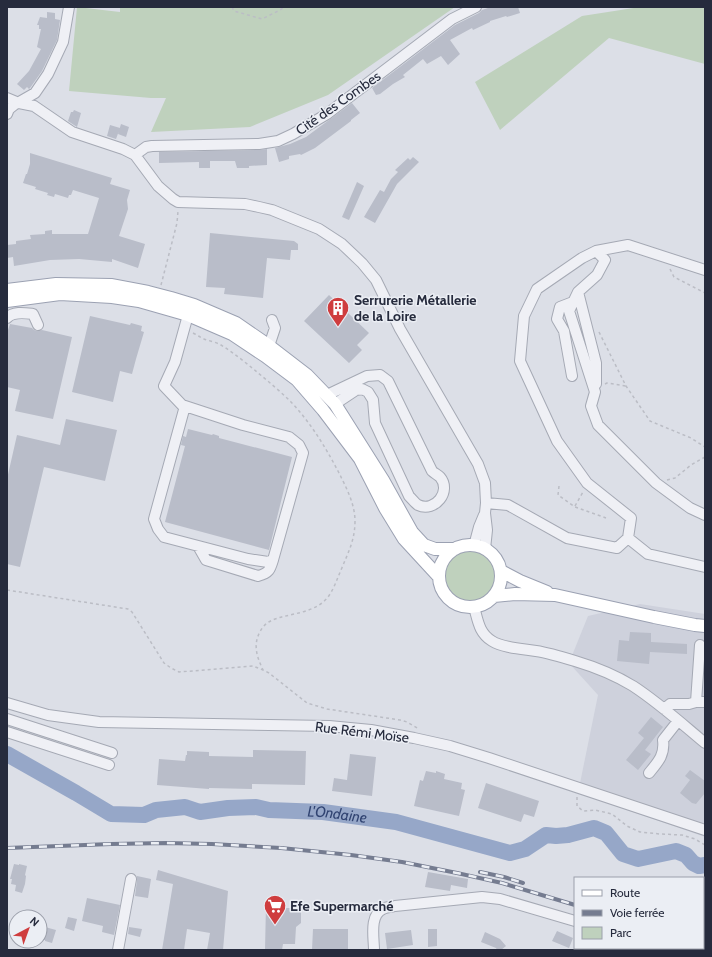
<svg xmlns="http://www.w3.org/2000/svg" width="712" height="957" font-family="Cabin,sans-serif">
	<rect width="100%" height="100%" fill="#dcdfe7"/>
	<path fill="#ced1dc" d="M 640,604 L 705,614 L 705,837 L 578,793 L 598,695 L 569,663 L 588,616 Z"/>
	<path fill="#bfd1bd" d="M 77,7 L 120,12 L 120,7 L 455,7 L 328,95 L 250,127 L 151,132 L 166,98 L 151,98 L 69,91 Z
		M 640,7 L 705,7 L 705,64 L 609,38 L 500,130 L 475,82 L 582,16 Z
		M444 576a26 26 0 1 1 52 0a26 26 0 1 1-52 0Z"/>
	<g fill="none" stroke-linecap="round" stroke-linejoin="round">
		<path stroke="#96a7c8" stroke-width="16" id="s1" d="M 7,754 L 76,793 L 111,814 L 144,815 L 156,810 L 185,807 L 200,812 L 228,808 L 256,807 L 269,810 L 323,812 L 396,822 L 510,853 L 525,849 L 546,835 L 556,836 L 568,835 L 594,828 L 606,833 L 623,854 L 638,859 L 676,851 L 686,855 L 693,863 L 699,866 L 705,865"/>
	</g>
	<path fill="#b9bdc9" d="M 491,7 L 518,7 L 520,13 L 507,17 L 506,16 L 490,21 L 490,22 L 473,30 L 472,28 L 450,40 L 460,54 L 448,65 L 441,56 L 427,64 L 423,59 L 403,75 L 405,77 L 393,84 L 380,94 L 376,95 L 372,88 L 455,25 L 479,13 L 482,10 Z
		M 47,12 L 55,13 L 55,19 L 60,20 L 57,40 L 42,71 L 30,88 L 29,89 L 27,87 L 24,90 L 17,84 L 29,71 L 41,49 L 37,47 L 41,29 L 39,29 L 39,25 L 37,25 L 40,17 L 47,18 Z
		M 352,103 L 360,113 L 351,120 L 351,121 L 315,148 L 301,155 L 300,154 L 289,156 L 289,159 L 279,162 L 275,148 L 290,144 L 306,137 Z
		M 74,110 L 81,113 L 77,127 L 68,121 L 71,112 L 73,112 Z
		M 121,124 L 129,127 L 126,137 L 118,134 Z
		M 110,125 L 120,128 L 116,139 L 107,136 Z
		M 267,149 L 267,165 L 249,166 L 249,168 L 237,168 L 235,161 L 210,161 L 210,168 L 199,168 L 199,162 L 159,163 L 159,152 L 259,150 Z
		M 30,153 L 112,178 L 110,184 L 130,190 L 127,200 L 128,209 L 119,236 L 145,244 L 138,268 L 112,259 L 112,262 L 79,259 L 50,260 L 14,266 L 13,257 L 7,258 L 7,245 L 16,244 L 16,241 L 31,239 L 30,235 L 45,234 L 45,231 L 52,230 L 52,234 L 88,234 L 99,198 L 73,190 L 71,195 L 69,195 L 68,198 L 55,194 L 54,197 L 47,195 L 48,193 L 35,189 L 36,187 L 23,183 L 26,174 L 27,174 L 30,164 Z
		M 413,157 L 419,162 L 397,184 L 375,223 L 364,217 L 380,190 L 384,192 L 391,179 L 398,172 L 395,170 L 408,158 L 410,160 Z
		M 357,182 L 364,186 L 349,220 L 342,217 Z
		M 210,233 L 294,241 L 298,244 L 298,250 L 291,250 L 290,260 L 267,258 L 263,298 L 224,294 L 225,288 L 206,287 Z
		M 329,295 L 369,333 L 357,345 L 362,350 L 349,363 L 304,321 Z
		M 90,316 L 130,325 L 131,323 L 142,326 L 141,331 L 144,332 L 136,359 L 132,374 L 120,371 L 113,402 L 72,392 Z
		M 10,324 L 32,328 L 34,330 L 37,331 L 42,330 L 72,337 L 53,419 L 15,411 L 20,390 L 7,387 L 7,333 Z
		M 66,419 L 117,430 L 105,481 L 44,467 L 20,567 L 7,564 L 7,479 L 17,435 L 60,445 Z
		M 188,429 L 212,435 L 213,434 L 219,436 L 219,438 L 292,457 L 269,550 L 165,522 L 185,446 L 181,445 L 183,436 L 186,437 Z
		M 630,632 L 651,633 L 651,642 L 687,644 L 687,654 L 650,652 L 649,664 L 617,661 L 619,640 L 629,641 Z
		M 651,717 L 663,727 L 645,750 L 651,754 L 638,770 L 626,760 L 644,738 L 638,733 Z
		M 253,750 L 306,751 L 305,785 L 252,784 L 252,789 L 209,788 L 209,789 L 157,785 L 159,759 L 185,761 L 186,755 L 187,755 L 187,751 L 209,752 L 209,756 L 253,757 Z
		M 350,754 L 376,757 L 372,796 L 332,791 L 334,778 L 347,780 Z
		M 690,770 L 705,781 L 705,793 L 696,804 L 692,803 L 680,793 L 690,780 L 685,776 Z
		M 426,771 L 436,773 L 436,771 L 445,774 L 444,779 L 462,783 L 461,789 L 465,790 L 459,816 L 414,806 L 420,780 L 423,781 Z
		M 486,783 L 539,801 L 534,817 L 524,814 L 521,822 L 478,808 Z
		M 14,864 L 19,865 L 19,864 L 27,866 L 25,875 L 26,876 L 25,884 L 22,893 L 15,891 L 16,885 L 11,884 L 12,879 L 10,879 Z
		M 158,870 L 228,891 L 223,950 L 207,950 L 210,933 L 187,929 L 184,950 L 162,950 L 173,884 L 156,880 Z
		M 428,872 L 468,879 L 467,888 L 451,885 L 450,891 L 425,887 Z
		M 137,876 L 151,879 L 148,898 L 135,896 L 137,880 Z
		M 87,898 L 120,905 L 114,935 L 102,932 L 103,926 L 82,921 Z
		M 266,905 L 283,905 L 283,908 L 298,908 L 298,912 L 301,912 L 301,923 L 296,927 L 295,944 L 283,944 L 282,950 L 265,950 Z
		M 68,917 L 77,919 L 74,931 L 65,928 Z
		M 40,927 L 45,928 L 45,927 L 56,930 L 52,943 L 45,941 L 45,940 L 40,938 Z
		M 129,927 L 142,929 L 140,937 L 128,934 Z
		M 313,929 L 348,929 L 348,950 L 312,950 Z
		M 428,929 L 437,929 L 437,946 L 428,947 Z
		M 411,930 L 413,945 L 387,949 L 385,933 Z
		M 557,931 L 573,938 L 569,948 L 552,941 Z
		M 485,932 L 500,939 L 506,946 L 501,950 L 497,950 L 496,948 L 481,942 Z"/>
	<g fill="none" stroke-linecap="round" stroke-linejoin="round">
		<g stroke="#a5a9b4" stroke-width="12">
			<path id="minor" d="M 7,98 L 19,103 L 34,106 L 72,132 L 123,149 L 135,155 L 158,186 L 173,199 L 178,202 L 245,204 L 259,207 L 272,210 L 319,229 L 342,244 L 362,263 L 376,280 L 400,329 L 478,464 L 485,483 L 486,503 L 485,513 L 487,530 L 485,549
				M 7,114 L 9,109 L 14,105 L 35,93 L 48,74 L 63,42 L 69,7
				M 135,155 L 146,147 L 152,146 L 259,144 L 278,141 L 293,134 L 327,114 L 452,19 L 476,7
				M 596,251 L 605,260 L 597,275 L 578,292 L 569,311 L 595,392 L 591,406 L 598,425 L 656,483 L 690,508 L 705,515
				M 578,292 L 596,363 L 596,384
				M 7,318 C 13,311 25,313 33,314 L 38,325
				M 269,346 L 275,328 L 272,320
				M 572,376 L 564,331 L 557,319 L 560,307 L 573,302
				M 327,395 L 367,376 L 380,375 L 388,381 L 432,471 C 434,473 438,475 440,477 C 452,491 435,513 418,505 C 415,503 412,499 409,496 L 375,423 L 373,400 L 368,392 L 362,389 L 356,390 L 335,404
				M 185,406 L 154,519 L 158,529 L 164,537 L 248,559 L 268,562 L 273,560 L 303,453 L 299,445 L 289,437 L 243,425 L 182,405 L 164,386 L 175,362 L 188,315
				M 486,503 L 508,505 L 567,538 L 617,548 L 628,538 L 631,518 L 587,483 L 557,441 L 520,361 L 524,316 L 537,289 L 582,258 L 596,251 L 628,245 L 705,270
				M 628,538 L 648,554 L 705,567
				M 198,546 L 206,560 L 258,576 C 269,573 270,570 273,560
				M 474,546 L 479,527 L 484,515
				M 474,607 C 478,621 479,633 492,641 C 503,648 523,649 536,651 C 549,653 562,657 575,661 C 595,667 615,675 633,686 C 659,703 681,723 705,743
				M 696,702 L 700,645
				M 7,703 L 48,715 L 99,722 L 329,726 L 371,730 L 414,738 L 450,746 L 489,758 L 705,830
				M 664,709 L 670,704 L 689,704 L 696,702 L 705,702
				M 7,719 L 112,753
				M 7,732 L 109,765
				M 649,773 C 658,762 665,755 663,740 L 678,721
				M 703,917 L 705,919
				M 645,948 L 650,950
				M 118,950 L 131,879
				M 374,950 C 374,938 369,915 383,909 C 386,907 391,907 395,906 L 482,897 L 500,899 L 575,921
				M 585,950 L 586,950"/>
		</g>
		<g stroke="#9ba1b2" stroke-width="14">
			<path id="major" d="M 7,290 L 56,284 L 111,285 L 148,292 L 171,298 L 194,305 L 236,323 L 268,345 L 307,375 L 335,404 L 383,480 L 412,532 L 424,545 L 435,549 L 455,549
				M 7,301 L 60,294 L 112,297 L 139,301 L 188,315 L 232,334 L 265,356 L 297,380 L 323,410 L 360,459 L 385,508 L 404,539 L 439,577
				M439 576a31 31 0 1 1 62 0a31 31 0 1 1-62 0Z
				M 501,571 L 520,581 L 547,592
				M 494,596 L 515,594 L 555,595 L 654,617 L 695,625 L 705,626"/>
		</g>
		<path stroke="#bbbdc5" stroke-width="1.5" stroke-dasharray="3 3" stroke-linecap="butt" d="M 232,7 L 234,11 L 262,19 L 280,10 L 284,7
			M 670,269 L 674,277 L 705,293
			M 161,285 L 177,223 L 178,211
			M 599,332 L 626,386 L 650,421 L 691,438 L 705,447
			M 193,333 C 197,335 200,337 204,339 C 209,341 216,342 221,345 C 234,353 246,363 257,372 C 269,382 281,392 291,402 C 311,423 326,448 339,473 C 346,487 355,504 355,521 C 355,540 348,553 341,570 C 337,579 334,589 328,597 C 316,612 295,613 278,618 C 272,620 267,622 263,627 C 252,642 256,655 263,670
			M 605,384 L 607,383 L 626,386
			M 667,480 L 675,478 L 691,465 L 705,457
			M 559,486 L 558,495 L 575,507 L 606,518
			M 575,506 L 583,492
			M 7,590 L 128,609 L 132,612 L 164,663 L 171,668 L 179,672 L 253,666 L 263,670 L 269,673 L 307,703 L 327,709 L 400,720 L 407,722 L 419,729
			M 577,797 L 577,806 L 583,811 L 595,810 L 612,814 L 627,826 L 640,832 L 660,834 L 682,835 L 695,839 L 705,845"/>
		<use href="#minor" stroke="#eff0f5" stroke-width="10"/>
		<use href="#major" stroke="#fff" stroke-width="12"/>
		<g stroke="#757c90" stroke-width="4">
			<path id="rail" d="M 7,848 L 111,844 L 166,843 L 212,844 L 281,848 L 351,855 L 402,862 L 457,873 L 502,883 L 575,905
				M 480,872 L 504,877 L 523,883
				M 695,948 L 701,950"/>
		</g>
		<use href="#rail" stroke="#ebeef4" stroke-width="2.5" stroke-dasharray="8" stroke-linecap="butt"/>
	</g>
	<defs>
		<g id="building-pin" transform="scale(1.15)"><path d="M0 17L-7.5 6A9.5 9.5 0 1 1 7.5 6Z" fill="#cf3d3e" stroke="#ebeef4"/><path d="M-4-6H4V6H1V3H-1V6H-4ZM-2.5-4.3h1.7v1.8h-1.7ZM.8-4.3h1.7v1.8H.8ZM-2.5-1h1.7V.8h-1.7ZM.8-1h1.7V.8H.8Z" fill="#fff"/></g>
		<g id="supermarket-pin" transform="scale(1.15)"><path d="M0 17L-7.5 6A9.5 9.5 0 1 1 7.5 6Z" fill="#cf3d3e" stroke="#ebeef4"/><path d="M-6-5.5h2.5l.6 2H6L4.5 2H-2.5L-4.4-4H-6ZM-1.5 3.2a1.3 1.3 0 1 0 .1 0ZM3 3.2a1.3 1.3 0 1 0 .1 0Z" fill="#fff"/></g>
	</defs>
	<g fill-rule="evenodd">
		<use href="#building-pin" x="338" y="308"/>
		<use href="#supermarket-pin" x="275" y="906"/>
	</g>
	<g text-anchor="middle" stroke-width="3" stroke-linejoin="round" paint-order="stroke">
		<g font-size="14" fill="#262b3d" stroke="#ebeef4">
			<text transform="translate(338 103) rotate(-35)" y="5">Cité des Combes</text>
			<text transform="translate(362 732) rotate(7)" y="5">Rue Rémi Moïse</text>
		</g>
		<g font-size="14" font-weight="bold" fill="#262b3d" stroke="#ebeef4" text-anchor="start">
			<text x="354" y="305">Serrurerie Métallerie<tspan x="354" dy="16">de la Loire</tspan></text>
			<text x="290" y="911">Efe Supermarché</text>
		</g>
		<g font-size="15" font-style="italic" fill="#304371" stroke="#ebeef4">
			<text dy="5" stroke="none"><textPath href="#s1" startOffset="349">L'Ondaine</textPath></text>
		</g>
	</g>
	<rect width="712" height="957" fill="none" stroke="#262b3d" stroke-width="16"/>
	<rect x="574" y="877" width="130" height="72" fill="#ebeef4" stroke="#9ca0ab"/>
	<rect x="582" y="890" width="20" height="6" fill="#ffffff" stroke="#9ca0ab"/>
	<text x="610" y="897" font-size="12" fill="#262b3d">Route</text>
	<rect x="582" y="910" width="20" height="6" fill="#757c90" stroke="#9ca0ab"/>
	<text x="610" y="917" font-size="12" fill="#262b3d">Voie ferrée</text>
	<rect x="582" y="927" width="20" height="12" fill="#bfd1bd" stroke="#9ca0ab"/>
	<text x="610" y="937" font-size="12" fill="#262b3d">Parc</text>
	<g transform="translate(28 929) rotate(41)"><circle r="19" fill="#ebeef4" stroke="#9ca0ab"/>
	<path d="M0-3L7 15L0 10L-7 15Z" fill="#cf3d3e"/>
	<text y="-6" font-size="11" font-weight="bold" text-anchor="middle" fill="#262b3d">N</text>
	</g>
</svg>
